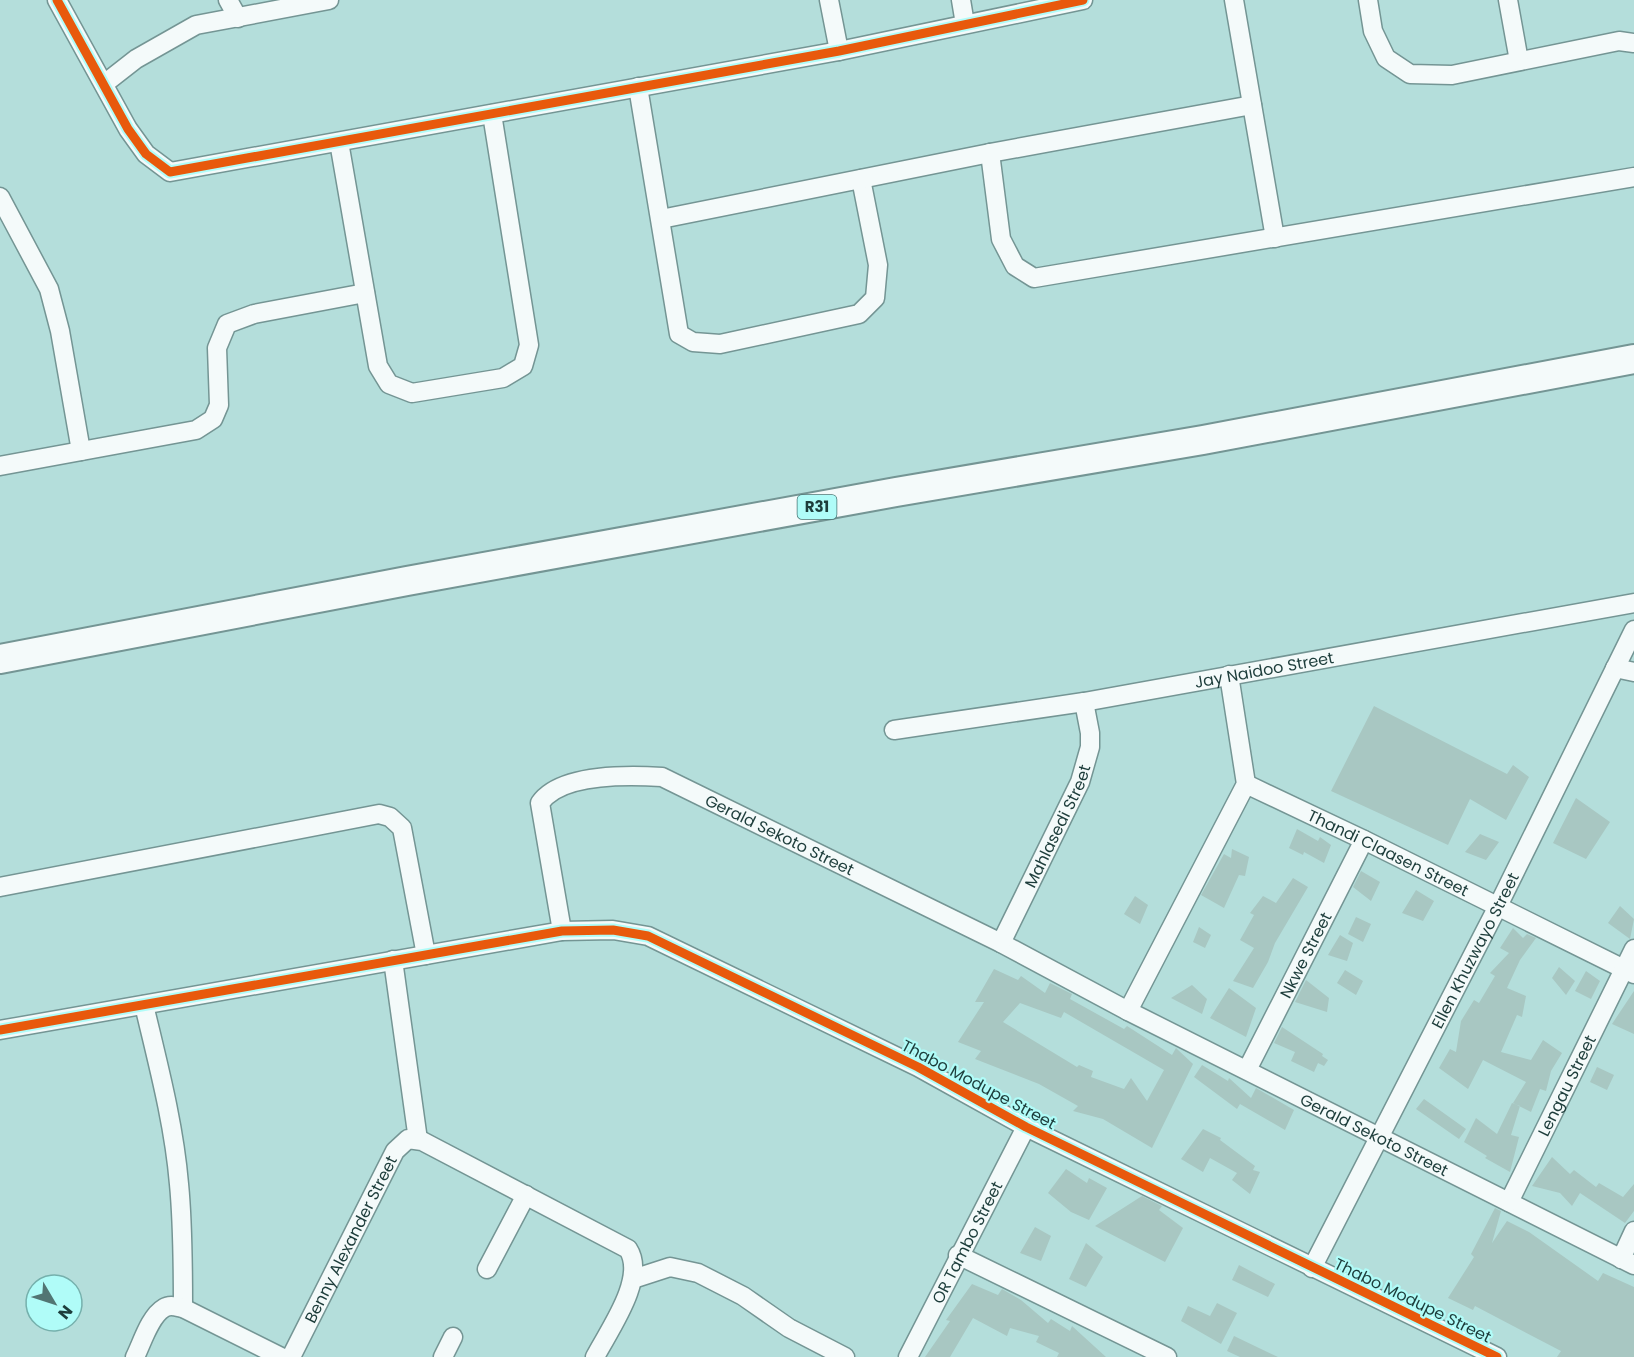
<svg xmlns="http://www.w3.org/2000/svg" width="1634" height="1357" font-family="Poppins,sans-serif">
	<rect width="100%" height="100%" fill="#b4dedb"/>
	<path fill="#a8c7c2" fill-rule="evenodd" d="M 1374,706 L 1507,774 L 1513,765 L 1529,777 L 1506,820 L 1470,799 L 1448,845 L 1331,791 Z
		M 1576,798 L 1610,822 L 1586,859 L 1553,843 Z
		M 1297,829 L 1318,841 L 1320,837 L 1331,845 L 1324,863 L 1304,852 L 1303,855 L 1289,848 Z
		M 1480,834 L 1499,842 L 1486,860 L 1465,852 Z
		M 1232,849 L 1249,857 L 1245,876 L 1239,875 L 1224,908 L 1201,895 L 1224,854 L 1231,858 Z
		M 1361,871 L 1380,882 L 1371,901 L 1353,887 Z
		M 1293,878 L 1308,887 L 1275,943 L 1268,962 L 1253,988 L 1233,981 L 1254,948 L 1240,940 L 1254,915 L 1250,913 L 1263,896 L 1276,903 Z
		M 1416,890 L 1434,901 L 1423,921 L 1402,913 Z
		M 1135,896 L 1148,905 L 1140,924 L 1124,914 Z
		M 1620,906 L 1634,919 L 1630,939 L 1608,923 Z
		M 1356,917 L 1371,924 L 1363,942 L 1348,934 Z
		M 1199,927 L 1211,935 L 1205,948 L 1193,942 Z
		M 1513,928 L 1523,938 L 1527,934 L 1536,938 L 1520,960 L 1507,988 L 1526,996 L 1522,1017 L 1517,1015 L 1501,1052 L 1531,1060 L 1543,1040 L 1562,1053 L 1551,1071 L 1546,1091 L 1540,1089 L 1531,1112 L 1513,1103 L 1526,1082 L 1483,1060 L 1468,1089 L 1439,1068 L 1450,1049 L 1456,1052 L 1461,1021 L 1474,1000 L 1479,1003 L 1495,976 L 1490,973 L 1509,953 L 1500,948 Z
		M 1340,935 L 1353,943 L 1347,961 L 1328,955 Z
		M 1559,967 L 1575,981 L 1566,995 L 1552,978 Z
		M 994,969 L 1018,980 L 1021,976 L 1045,993 L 1050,983 L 1072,994 L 1070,999 L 1124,1029 L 1127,1026 L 1172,1055 L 1176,1048 L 1193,1064 L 1152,1148 L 1103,1119 L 1073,1111 L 1078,1106 L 1039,1084 L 975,1059 L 981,1051 L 958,1042 L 984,1002 L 975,1002 ZM 1020,1003 L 1061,1018 L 1064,1012 L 1164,1070 L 1147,1101 L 1131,1078 L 1124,1089 L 1091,1077 L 1093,1071 L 1079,1065 L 1077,1067 L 1003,1022 Z
		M 1345,970 L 1363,981 L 1356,995 L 1337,983 Z
		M 1586,971 L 1600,981 L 1591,999 L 1575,991 Z
		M 1306,980 L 1329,998 L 1327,1012 L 1295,1002 Z
		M 1192,985 L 1207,999 L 1202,1014 L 1171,998 Z
		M 1229,988 L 1256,1008 L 1246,1037 L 1210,1018 Z
		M 1634,991 L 1634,1034 L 1612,1024 Z
		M 1282,1027 L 1323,1054 L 1322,1056 L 1328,1060 L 1324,1066 L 1318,1063 L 1314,1072 L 1291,1061 L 1295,1052 L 1274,1043 Z
		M 1202,1065 L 1228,1081 L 1229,1078 L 1251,1098 L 1256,1088 L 1294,1110 L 1285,1130 L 1240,1104 L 1237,1109 L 1194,1077 Z
		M 1597,1067 L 1614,1075 L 1607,1090 L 1590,1082 Z
		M 1424,1099 L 1466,1129 L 1459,1139 L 1416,1109 Z
		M 1512,1103 L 1520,1106 L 1511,1135 L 1519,1137 L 1510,1172 L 1485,1158 L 1487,1156 L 1464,1142 L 1476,1118 L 1497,1134 Z
		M 1203,1129 L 1221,1138 L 1220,1140 L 1255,1166 L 1253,1170 L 1260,1172 L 1250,1194 L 1232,1180 L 1237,1173 L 1210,1158 L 1203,1172 L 1181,1159 Z
		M 1552,1157 L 1570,1174 L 1574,1170 L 1596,1187 L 1599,1183 L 1623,1197 L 1634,1184 L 1634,1211 L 1625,1223 L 1580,1193 L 1572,1206 L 1560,1193 L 1532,1186 Z
		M 1066,1169 L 1087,1183 L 1089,1178 L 1107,1188 L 1089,1220 L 1071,1212 L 1048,1193 Z
		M 1142,1196 L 1162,1206 L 1159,1210 L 1183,1228 L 1165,1262 L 1095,1226 Z
		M 1495,1208 L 1501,1211 L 1492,1243 L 1507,1221 L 1529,1232 L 1598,1281 L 1603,1273 L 1634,1287 L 1634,1357 L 1557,1357 L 1561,1351 L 1475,1306 L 1473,1310 L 1448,1298 L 1474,1257 L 1471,1254 Z
		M 1035,1227 L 1051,1236 L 1041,1261 L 1020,1253 Z
		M 1086,1243 L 1103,1257 L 1086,1287 L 1069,1279 Z
		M 1239,1265 L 1275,1284 L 1268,1297 L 1232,1280 Z
		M 972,1284 L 998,1295 L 1002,1289 L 1021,1300 L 1048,1323 L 1051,1319 L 1070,1331 L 1072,1326 L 1106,1357 L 1057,1357 L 1059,1353 L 1036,1342 L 1039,1336 L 1010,1328 L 1007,1336 L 973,1318 L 950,1357 L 925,1357 L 950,1321 L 946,1320 Z
		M 1217,1303 L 1237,1313 L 1221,1344 L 1181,1321 L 1188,1306 L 1210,1316 Z
		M 1234,1336 L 1278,1357 L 1240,1357 L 1227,1351 Z"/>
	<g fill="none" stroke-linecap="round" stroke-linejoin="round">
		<g stroke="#749594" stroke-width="21">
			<g id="minor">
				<path d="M 57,0 L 128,129 L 146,154 L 170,172 L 839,51 L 1083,0"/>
				<path d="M 228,0 L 238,18"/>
				<path d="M 829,0 L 839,51"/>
				<path d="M 961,0 L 965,24"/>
				<path d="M 1234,0 L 1275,238"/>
				<path d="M 1368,0 L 1373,31 L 1386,58 L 1410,74 L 1452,75 L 1619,41 L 1634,43"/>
				<path d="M 1508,0 L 1519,61"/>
				<path d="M 104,84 L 136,59 L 196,25 L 329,0"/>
				<path d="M 638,87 L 679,334 L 693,342 L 720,344 L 859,314 L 875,298 L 878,265 L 861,179"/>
				<path d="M 339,142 L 378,366 L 389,384 L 412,393 L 503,378 L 523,366 L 529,345 L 492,114"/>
				<path d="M 990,153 L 1001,239 L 1015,266 L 1034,278 L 1634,177"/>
				<path d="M 0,197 L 49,289 L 60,331 L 81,451"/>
				<path d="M 661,219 L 990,153 L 1252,105"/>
				<path d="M 0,466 L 196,430 L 213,419 L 219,405 L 217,348 L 227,324 L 254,314 L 365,293"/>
				<path d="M 1615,668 L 1634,672"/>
				<path id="s1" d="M 894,730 L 1084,702 L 1634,603"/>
				<path id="s2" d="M 1246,784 L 1364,840 L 1634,974"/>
				<path d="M 0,887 L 379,814 L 390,817 L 402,828 L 426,955"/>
				<path id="s3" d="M 562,931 L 540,803 C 561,773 629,775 662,777 L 1001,943 L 1128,1011 L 1634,1265"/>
				<path id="s4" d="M 1001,943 L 1080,782 L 1090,747 L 1090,733 L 1084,702"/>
				<path d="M 393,960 L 418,1140"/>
				<path d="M 144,1005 C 158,1064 174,1124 179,1184 C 183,1225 183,1267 183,1308"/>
				<path d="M 1128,1011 L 1246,784 L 1229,675"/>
				<path d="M 0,1030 L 562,931 L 613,930 L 648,936 L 918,1067 L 1026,1127 L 1497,1357"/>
				<path id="s5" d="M 1247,1070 L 1364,840"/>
				<path id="s6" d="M 1509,1202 L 1634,949"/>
				<path d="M 958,1255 L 1167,1357"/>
				<path d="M 1621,1259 L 1634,1231"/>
				<path id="s7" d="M 1312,1268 L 1498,906 L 1634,630"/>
				<path d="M 487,1269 L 526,1195"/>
				<path d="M 633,1279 L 670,1267 L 698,1273 L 743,1296 L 789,1328 L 845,1357"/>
				<path d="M 135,1357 C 142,1343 150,1316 164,1308 C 170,1304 177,1307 183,1308 L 281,1357"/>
				<path id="s8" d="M 291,1357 L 395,1151 L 408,1139 L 422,1141 L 628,1249 C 647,1278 609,1330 595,1357"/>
				<path d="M 443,1357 L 453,1337"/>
				<path id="s9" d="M 908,1357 L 1026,1127"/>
			</g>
		</g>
		<g stroke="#749594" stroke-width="32">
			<path id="primary" d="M 0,659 L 407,581 L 896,492 L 1203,440 L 1634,359"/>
		</g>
		<use href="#minor" stroke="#f4fafa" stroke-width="18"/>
		<use href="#primary" stroke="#f4fafa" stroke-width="28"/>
		<g stroke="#b0fcf8" stroke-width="13">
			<path id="cycleway" d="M 57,0 L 128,129 L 146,154 L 170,172 L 839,51 L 1083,0
				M 0,1030 L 562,931 L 613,930 L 648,936 L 918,1067 L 1026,1127 L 1497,1357"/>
		</g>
		<use href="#cycleway" stroke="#e8590c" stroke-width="9"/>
	</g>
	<g text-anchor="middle" stroke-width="4.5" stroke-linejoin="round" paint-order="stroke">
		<rect fill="#b0fcf8" stroke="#497674" stroke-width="1.5" x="797.5" y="495" width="39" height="24" rx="4.5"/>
		<g font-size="15" font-weight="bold" fill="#1d3d3b">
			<text x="817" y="512">R31</text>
		</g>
		<g font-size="16" fill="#1d3d3b" stroke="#b0fcf8">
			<text dy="6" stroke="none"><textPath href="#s1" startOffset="375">Jay Naidoo Street</textPath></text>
			<text dy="6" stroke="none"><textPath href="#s4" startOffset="130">Mahlasedi Street</textPath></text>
			<text dy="6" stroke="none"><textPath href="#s3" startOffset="390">Gerald Sekoto Street</textPath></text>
			<text dy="6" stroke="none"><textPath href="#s2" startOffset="158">Thandi Claasen Street</textPath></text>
			<text dy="6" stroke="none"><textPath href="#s7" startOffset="357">Ellen Khuzwayo Street</textPath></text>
			<text dy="6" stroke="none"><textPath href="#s5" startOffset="129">Nkwe Street</textPath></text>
			<text transform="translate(979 1084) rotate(28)" y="6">Thabo Modupe Street</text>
			<text dy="6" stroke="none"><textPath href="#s6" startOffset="130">Lengau Street</textPath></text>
			<text dy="6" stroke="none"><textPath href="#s3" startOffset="1056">Gerald Sekoto Street</textPath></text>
			<text dy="6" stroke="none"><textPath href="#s8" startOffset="132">Benny Alexander Street</textPath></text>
			<text dy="6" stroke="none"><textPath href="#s9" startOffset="129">OR Tambo Street</textPath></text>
			<text transform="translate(1413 1300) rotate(26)" y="6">Thabo Modupe Street</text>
		</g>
	</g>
	<g transform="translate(54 1303) rotate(129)"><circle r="28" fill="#b0fcf8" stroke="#75b0ac" stroke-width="1.5"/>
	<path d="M0-4.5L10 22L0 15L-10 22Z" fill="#527573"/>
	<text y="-9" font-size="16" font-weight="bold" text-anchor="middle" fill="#1d3d3b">N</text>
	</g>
</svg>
